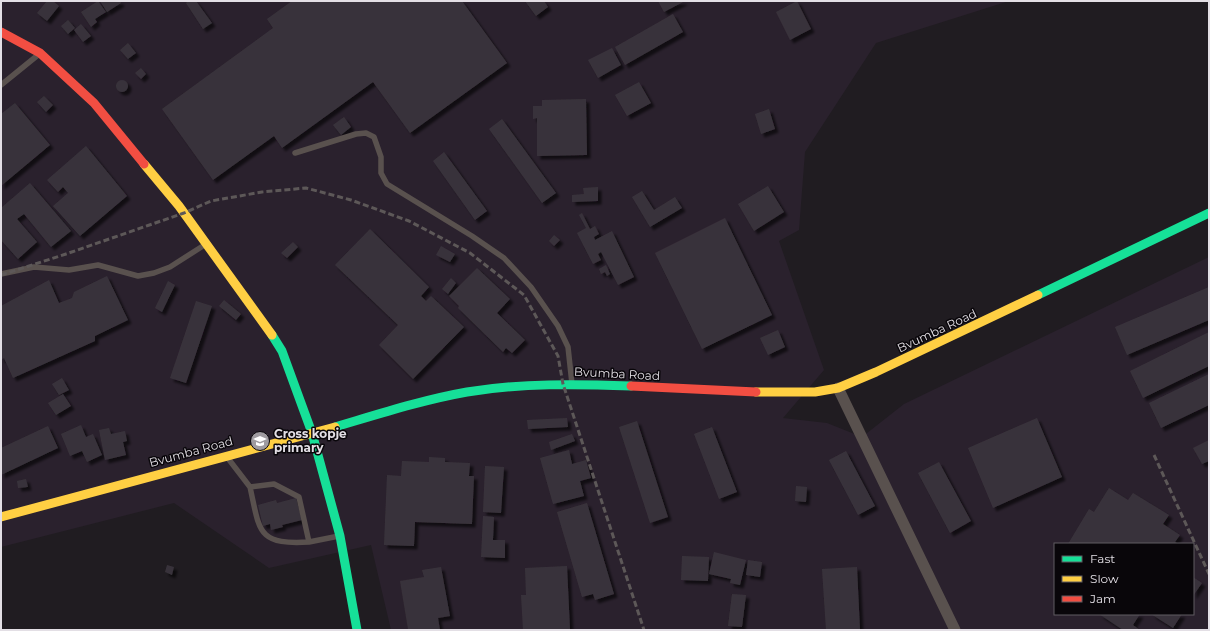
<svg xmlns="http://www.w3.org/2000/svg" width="1210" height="631" font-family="Montserrat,sans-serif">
	<defs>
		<filter id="shadow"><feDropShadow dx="3.5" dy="3.5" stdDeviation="1" flood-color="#0009"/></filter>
	</defs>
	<rect width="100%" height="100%" fill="#201c21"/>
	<path fill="#2a212d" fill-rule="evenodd" d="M 1,1 L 1009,1 L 876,43 L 805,152 L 799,230 L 779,241 L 824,370 L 783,418 L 827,423 L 862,437 L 904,404 L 1209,257 L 1209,630 L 391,630 L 371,545 L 269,568 L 174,503 L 1,547 ZM 1055,544 L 1193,544 L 1193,614 L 1055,614 Z"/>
	<path fill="#39333b" filter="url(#shadow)" d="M 47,1 L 53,1 L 59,6 L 47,21 L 37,13 Z
		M 98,1 L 106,12 L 95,19 L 97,22 L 91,27 L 81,12 Z
		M 100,1 L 120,1 L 121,3 L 107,12 Z
		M 188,1 L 196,1 L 212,23 L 203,29 L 186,3 Z
		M 292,1 L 462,1 L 507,63 L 410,133 L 373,82 L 282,148 L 274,136 L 213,180 L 162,109 L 273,28 L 267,19 Z
		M 525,1 L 544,1 L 548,7 L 536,16 Z
		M 658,1 L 685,1 L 664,12 Z
		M 797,1 L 811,29 L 790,40 L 776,12 Z
		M 673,14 L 683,32 L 625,65 L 615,47 Z
		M 68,20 L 75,28 L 68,34 L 61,26 Z
		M 81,24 L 91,36 L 83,42 L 74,30 Z
		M 128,43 L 136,53 L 128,59 L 120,50 Z
		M 612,48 L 621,65 L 598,78 L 588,60 Z
		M 141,68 L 146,74 L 141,79 L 135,73 Z
		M116 86a6 6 0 1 1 12 0a6 6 0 1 1-12 0Z
		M 639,82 L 651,103 L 627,116 L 615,95 Z
		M 44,96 L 53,105 L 46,112 L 37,102 Z
		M 586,99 L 587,155 L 537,156 L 537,118 L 533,119 L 533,106 L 542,106 L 542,100 Z
		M 15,103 L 50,145 L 1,186 L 1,114 Z
		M 769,109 L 775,129 L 761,134 L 755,114 Z
		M 344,117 L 351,127 L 341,135 L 333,125 Z
		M 502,119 L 556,193 L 542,203 L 489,129 Z
		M 86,146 L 127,196 L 80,236 L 53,206 L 68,193 L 63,187 L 58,192 L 47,180 Z
		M 444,152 L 487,211 L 475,220 L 433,161 Z
		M 30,183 L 71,231 L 51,247 L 24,214 L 17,219 L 37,242 L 18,259 L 1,240 L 1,208 Z
		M 768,186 L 784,212 L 754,231 L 738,204 Z
		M 598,187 L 598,201 L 572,202 L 572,195 L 584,194 L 583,188 Z
		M 642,191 L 654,210 L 675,197 L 682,208 L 650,227 L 632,197 Z
		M 582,213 L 590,229 L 595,226 L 599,234 L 594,237 L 595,240 L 612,231 L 634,277 L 618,285 L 601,252 L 598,254 L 601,260 L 593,264 L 577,233 L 586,228 L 579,215 Z
		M 725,218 L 772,315 L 702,349 L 655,253 Z
		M 370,229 L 429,287 L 421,296 L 426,301 L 431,296 L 464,327 L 413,379 L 379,345 L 398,325 L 335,265 Z
		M 554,235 L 560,240 L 554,246 L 549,241 Z
		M 293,242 L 298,247 L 287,258 L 281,253 Z
		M 441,246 L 455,254 L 450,262 L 436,255 Z
		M 606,265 L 610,274 L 607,276 L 605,272 L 601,274 L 599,269 Z
		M 477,268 L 510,299 L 497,313 L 525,340 L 512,353 L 506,348 L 503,352 L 458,308 L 459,306 L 449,296 Z
		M 107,276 L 128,320 L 95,336 L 95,341 L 13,378 L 4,358 L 1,360 L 1,306 L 49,280 L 59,303 L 72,298 L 74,292 Z
		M 451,278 L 456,283 L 448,294 L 442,289 Z
		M 168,281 L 175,285 L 162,312 L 155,308 Z
		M 1209,287 L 1209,320 L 1127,355 L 1115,327 Z
		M 224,300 L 241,314 L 236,320 L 219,306 Z
		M 196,301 L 212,306 L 186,383 L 170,378 Z
		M 778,330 L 785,347 L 768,355 L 760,338 Z
		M 1209,332 L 1209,366 L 1143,398 L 1130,371 Z
		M 1209,374 L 1209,405 L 1161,428 L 1149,403 Z
		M 62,378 L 69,390 L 59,395 L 52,384 Z
		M 63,394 L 71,406 L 56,415 L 48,403 Z
		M 567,418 L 568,427 L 528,429 L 527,420 Z
		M 1037,418 L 1062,477 L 993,508 L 968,448 Z
		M 637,421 L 668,517 L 650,523 L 619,427 Z
		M 81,425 L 86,437 L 93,434 L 102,455 L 87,462 L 82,451 L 70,456 L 61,434 Z
		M 48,426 L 58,448 L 1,475 L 1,448 Z
		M 712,427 L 737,492 L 719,499 L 694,434 Z
		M 109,428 L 111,434 L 125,431 L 127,441 L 123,442 L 126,455 L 105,460 L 99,430 Z
		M 572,434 L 575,441 L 551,450 L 549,442 Z
		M 1209,440 L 1209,461 L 1202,464 L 1193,448 Z
		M 569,450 L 572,464 L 586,460 L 591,478 L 580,481 L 584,496 L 553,504 L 540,458 Z
		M 846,451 L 875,506 L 858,515 L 829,460 Z
		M 429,457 L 445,458 L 445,462 L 470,463 L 469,476 L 474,476 L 472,524 L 415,522 L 414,546 L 384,545 L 387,475 L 401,476 L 402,461 L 429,462 Z
		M 939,462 L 971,521 L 950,533 L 918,473 Z
		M 485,466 L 504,467 L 501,513 L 483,512 Z
		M 26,479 L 28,487 L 18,488 L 17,481 Z
		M 796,486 L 807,487 L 806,502 L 795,501 Z
		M 1109,488 L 1128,500 L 1133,493 L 1169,515 L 1163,524 L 1180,535 L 1175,542 L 1178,544 L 1068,544 L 1089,509 L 1094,512 Z
		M 296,498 L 302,520 L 282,525 L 283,527 L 271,530 L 270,524 L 263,526 L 258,505 L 276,500 L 277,503 Z
		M 587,503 L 614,594 L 595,600 L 593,594 L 582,597 L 557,512 Z
		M 483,516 L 494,517 L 493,540 L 505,540 L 505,558 L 481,557 Z
		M 714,552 L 746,560 L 740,585 L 730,583 L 731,579 L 709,574 Z
		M 682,556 L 709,557 L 708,581 L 681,580 Z
		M 748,560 L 762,562 L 760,577 L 746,575 Z
		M 167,565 L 174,567 L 172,575 L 165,572 Z
		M 567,566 L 570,630 L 523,630 L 521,595 L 526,595 L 525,568 Z
		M 441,567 L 450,616 L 438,618 L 440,630 L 405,630 L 408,629 L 400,581 L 424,577 L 422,570 Z
		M 857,567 L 860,630 L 826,630 L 822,569 Z
		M 1193,577 L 1202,583 L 1193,596 Z
		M 732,594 L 746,595 L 742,627 L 728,626 Z
		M 1099,614 L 1140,614 L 1133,625 L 1140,630 L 1123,630 Z
		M 1151,614 L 1182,614 L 1173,628 Z"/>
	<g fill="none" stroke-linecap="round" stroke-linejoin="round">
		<path stroke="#59514e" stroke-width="5.5" d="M 1,85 L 38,55
			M 295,153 L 356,134 L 366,133 L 374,137 L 381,157 L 381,173 L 387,184 L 472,236 L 504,258 L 531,287 L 558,326 L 568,347 L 572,384
			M 1,274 L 34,267 L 69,270 L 98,265 L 138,276 L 154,273 L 170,267 L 206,244
			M 227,457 L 250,487 L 274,484 L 299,497 L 309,542 L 339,536
			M 250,487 C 260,532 257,545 309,542"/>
		<path stroke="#59514e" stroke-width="11" d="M 838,388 L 955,630"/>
		<path stroke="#16e098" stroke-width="9" d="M 1038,295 L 1209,213
			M 272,335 L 282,351 L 312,433 L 340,536 L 357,630
			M 335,427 C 379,414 422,400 467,392 C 521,383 577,384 631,386"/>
		<path stroke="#ffcf43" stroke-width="9" d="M 144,164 L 179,206 L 272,335
			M 756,392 L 815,392 L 838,388 L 876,372 L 1038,295
			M 1,517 L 335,427"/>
		<path stroke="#f24e42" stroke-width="9" d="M 1,32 L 40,53 L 94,103 L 144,164
			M 631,386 L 756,392"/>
		<path stroke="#5d5858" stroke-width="3" stroke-dasharray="6 3" stroke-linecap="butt" d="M 1,275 L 66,254 L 184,213 L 211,201 L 262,192 L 306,188 L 351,200 L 409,221 L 470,253 L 524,295 L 558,356 L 563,384 L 644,630
			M 1154,455 L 1209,574"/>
	</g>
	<defs>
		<g id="school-disc" transform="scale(1)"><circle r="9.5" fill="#9f9ba0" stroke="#09060a"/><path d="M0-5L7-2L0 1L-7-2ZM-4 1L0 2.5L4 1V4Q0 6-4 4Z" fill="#fff"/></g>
	</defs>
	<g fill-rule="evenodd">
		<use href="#school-disc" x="260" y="441"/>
	</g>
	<g text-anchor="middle" stroke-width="3" stroke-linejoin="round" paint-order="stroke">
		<g font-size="12" fill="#e3dfe5" stroke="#09060a">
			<text transform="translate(937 331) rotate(-25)" y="4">Bvumba Road</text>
			<text transform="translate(617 374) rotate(3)" y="4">Bvumba Road</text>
			<text transform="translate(191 452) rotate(-15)" y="4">Bvumba Road</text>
		</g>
		<g font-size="12" font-weight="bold" fill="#e3dfe5" stroke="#09060a" text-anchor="start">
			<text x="274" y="438">Cross kopje<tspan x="274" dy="14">primary</tspan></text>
		</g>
	</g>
	<rect width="1210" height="631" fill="none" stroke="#e3dfe5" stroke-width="4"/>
	<rect x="1054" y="543" width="140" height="72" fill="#09060a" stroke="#605d62"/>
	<rect x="1062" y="556" width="20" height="6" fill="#16e098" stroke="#605d62"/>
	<text x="1090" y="563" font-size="12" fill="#e3dfe5">Fast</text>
	<rect x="1062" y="576" width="20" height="6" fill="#ffcf43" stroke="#605d62"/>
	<text x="1090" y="583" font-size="12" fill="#e3dfe5">Slow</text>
	<rect x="1062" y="596" width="20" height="6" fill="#f24e42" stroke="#605d62"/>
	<text x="1090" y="603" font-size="12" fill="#e3dfe5">Jam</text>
</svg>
